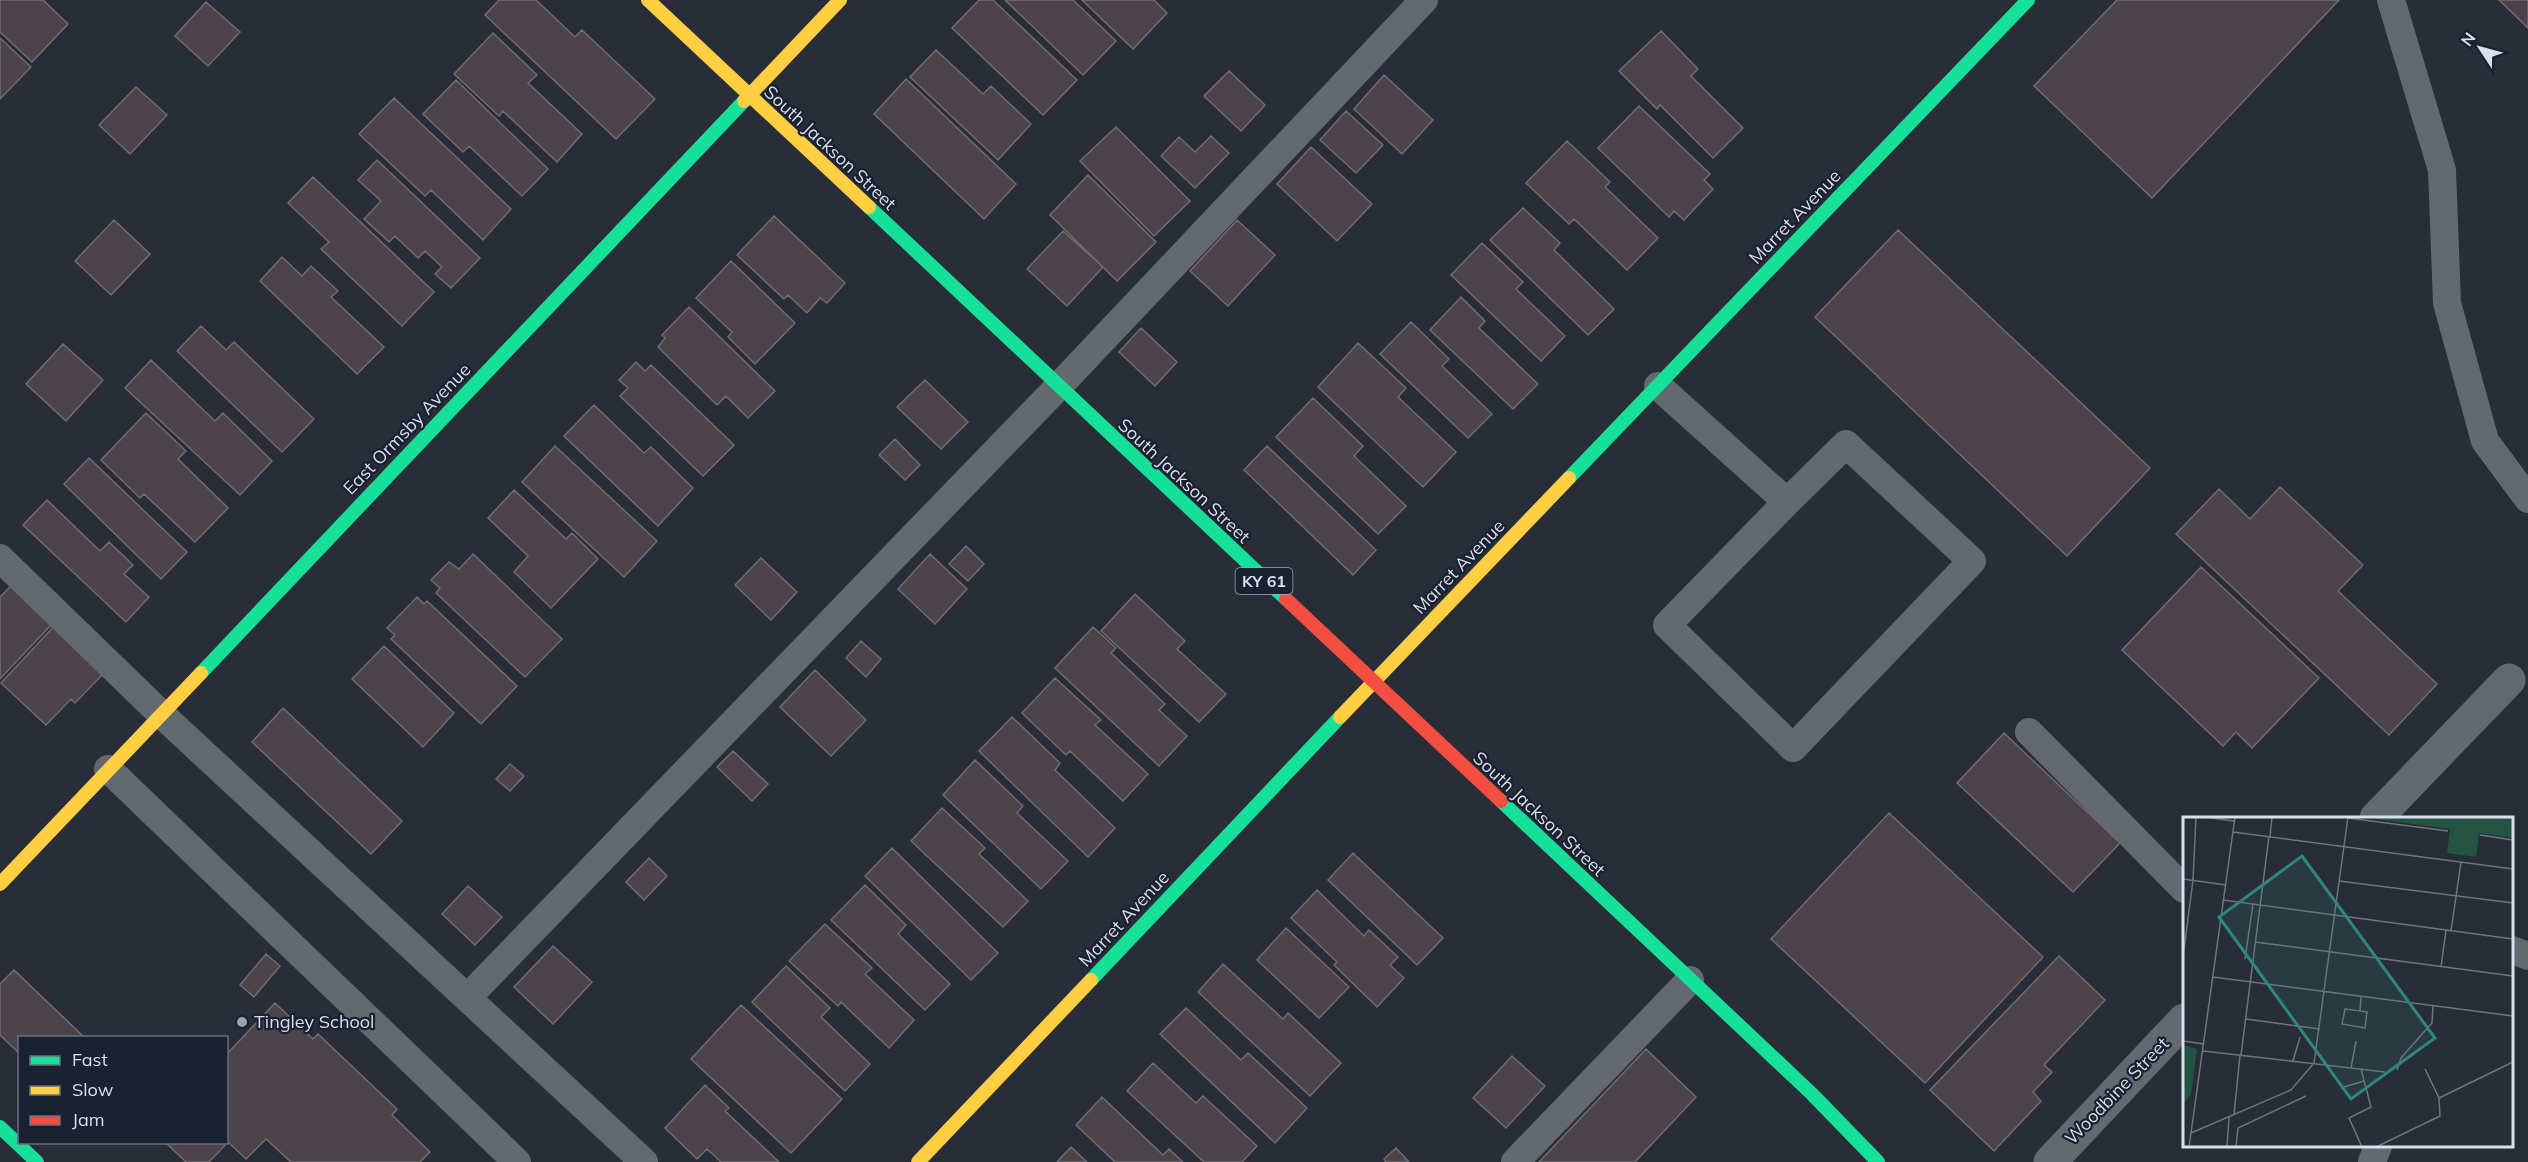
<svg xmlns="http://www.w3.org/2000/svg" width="2528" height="1162" font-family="Mulish,sans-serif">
	<rect width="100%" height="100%" fill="#292d37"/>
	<path fill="#4c4448" stroke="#706c70" stroke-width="1.5" d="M 0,0 L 43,0 L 68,24 L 32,62 L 0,32 Z
		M 499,0 L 536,0 L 575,37 L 582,30 L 655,99 L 616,139 L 485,15 Z
		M 979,0 L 993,0 L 1077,80 L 1043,115 L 952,28 Z
		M 1005,0 L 1073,0 L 1116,41 L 1083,75 Z
		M 1082,0 L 1154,0 L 1167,13 L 1133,49 Z
		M 2117,0 L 2339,0 L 2152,198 L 2034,86 Z
		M 2499,0 L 2528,0 L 2528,28 Z
		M 206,2 L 240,32 L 208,66 L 175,36 Z
		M 1661,31 L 1698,69 L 1691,76 L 1743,128 L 1713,158 L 1660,105 L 1657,109 L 1619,71 Z
		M 493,33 L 537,75 L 528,83 L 582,134 L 557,162 L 503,111 L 499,116 L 454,74 Z
		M 0,38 L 31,67 L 0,99 Z
		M 936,50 L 983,94 L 991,86 L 1031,124 L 998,160 L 910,77 Z
		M 1229,71 L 1265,105 L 1241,131 L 1204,96 Z
		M 1384,75 L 1433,120 L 1402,154 L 1354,109 Z
		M 906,79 L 1016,184 L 984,219 L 874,114 Z
		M 456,80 L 548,169 L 522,196 L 469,146 L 463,152 L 423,114 Z
		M 136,87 L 167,115 L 130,154 L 99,125 Z
		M 394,98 L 511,209 L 483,240 L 431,190 L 425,196 L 359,134 Z
		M 1639,106 L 1710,174 L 1704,180 L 1713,189 L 1684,220 L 1674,211 L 1669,217 L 1598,148 Z
		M 1346,111 L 1383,145 L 1356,173 L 1320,140 Z
		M 1116,127 L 1190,201 L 1154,236 L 1080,161 Z
		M 1211,136 L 1229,153 L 1195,188 L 1161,156 L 1179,137 L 1195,152 Z
		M 1567,141 L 1610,182 L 1605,187 L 1658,238 L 1627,270 L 1574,219 L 1569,224 L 1526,183 Z
		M 1311,147 L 1372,204 L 1337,241 L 1277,184 Z
		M 377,160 L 480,258 L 451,288 L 435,274 L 442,267 L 425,251 L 418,258 L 395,236 L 389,242 L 364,219 L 381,201 L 358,180 Z
		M 1088,175 L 1156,242 L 1117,281 L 1050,215 Z
		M 313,177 L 434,292 L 402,326 L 321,249 L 329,242 L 288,203 Z
		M 1523,208 L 1560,243 L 1554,250 L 1614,309 L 1588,335 L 1490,240 Z
		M 774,216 L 845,283 L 827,303 L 820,298 L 807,313 L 788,295 L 784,299 L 737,255 Z
		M 114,220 L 150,254 L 111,295 L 75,261 Z
		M 1237,220 L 1275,255 L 1228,306 L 1190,271 Z
		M 1898,230 L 2150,468 L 2067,556 L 1815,317 Z
		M 1063,231 L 1103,267 L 1067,306 L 1027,269 Z
		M 1482,243 L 1523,282 L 1516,289 L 1565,336 L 1541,361 L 1451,275 Z
		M 282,257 L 302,276 L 311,266 L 338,291 L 331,297 L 384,347 L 357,374 L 260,281 Z
		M 731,261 L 795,323 L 755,364 L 728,337 L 732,332 L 696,298 Z
		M 1461,297 L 1485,321 L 1479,328 L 1538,384 L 1513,409 L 1430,330 Z
		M 689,307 L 775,391 L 748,418 L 726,396 L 717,405 L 658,347 L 665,338 L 662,335 Z
		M 1411,322 L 1449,359 L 1442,366 L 1492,414 L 1468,438 L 1380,354 Z
		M 201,326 L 226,350 L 234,342 L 314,419 L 282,452 L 177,351 Z
		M 1141,328 L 1177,362 L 1155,386 L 1119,352 Z
		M 1358,343 L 1406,388 L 1398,397 L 1456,452 L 1423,487 L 1318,387 Z
		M 63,344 L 103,380 L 66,421 L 26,384 Z
		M 151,360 L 215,421 L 223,413 L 272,461 L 240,495 L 125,388 Z
		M 636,362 L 645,371 L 651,365 L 734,445 L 703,476 L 620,396 L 628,388 L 619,380 Z
		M 925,380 L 968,422 L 941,449 L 897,407 Z
		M 1313,398 L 1363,446 L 1354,456 L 1406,506 L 1378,534 L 1276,437 Z
		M 594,405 L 644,453 L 651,447 L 693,488 L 658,526 L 564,436 Z
		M 146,413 L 186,451 L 178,459 L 228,508 L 195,542 L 144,494 L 140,498 L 101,460 Z
		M 895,439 L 920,465 L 905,480 L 879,455 Z
		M 555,446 L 657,541 L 624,577 L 522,482 Z
		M 1267,446 L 1376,550 L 1353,575 L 1244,470 Z
		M 89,458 L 187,552 L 161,579 L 64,484 Z
		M 2280,487 L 2363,565 L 2338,591 L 2437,684 L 2389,735 L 2176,534 L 2219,489 L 2250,519 Z
		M 514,490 L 566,539 L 572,533 L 598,559 L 551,608 L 514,572 L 528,556 L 488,518 Z
		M 47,500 L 100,551 L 109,542 L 133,565 L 124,574 L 149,597 L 126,622 L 23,525 Z
		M 966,546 L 984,564 L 968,581 L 949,564 Z
		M 473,554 L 562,639 L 525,677 L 436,593 L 440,588 L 431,580 L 449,562 L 459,569 Z
		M 930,554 L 967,589 L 935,624 L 898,589 Z
		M 761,558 L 797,592 L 771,620 L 735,585 Z
		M 2201,567 L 2319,678 L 2252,748 L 2236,732 L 2223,746 L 2122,650 Z
		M 11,586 L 52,624 L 0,679 L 0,597 Z
		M 1135,594 L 1185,641 L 1177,649 L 1226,694 L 1199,722 L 1101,631 Z
		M 417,597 L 424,604 L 427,601 L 517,686 L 481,724 L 391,639 L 395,635 L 387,628 Z
		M 57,623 L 105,672 L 75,703 L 71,699 L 46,725 L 1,683 Z
		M 1093,627 L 1116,648 L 1111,653 L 1165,704 L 1159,710 L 1187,736 L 1159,766 L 1055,668 Z
		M 861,641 L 881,659 L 866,677 L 846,658 Z
		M 384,646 L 454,713 L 423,747 L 352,679 Z
		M 815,670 L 866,720 L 831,756 L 780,707 Z
		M 1055,678 L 1101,720 L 1095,725 L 1148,774 L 1123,801 L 1070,751 L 1066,755 L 1022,713 Z
		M 283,708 L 402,821 L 371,854 L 252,742 Z
		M 1012,717 L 1060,763 L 1055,770 L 1115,828 L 1088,857 L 979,751 Z
		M 2004,733 L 2120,843 L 2073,892 L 1957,783 Z
		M 733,751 L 768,784 L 752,801 L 717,767 Z
		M 975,760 L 1023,806 L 1017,813 L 1068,861 L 1041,889 L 943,795 Z
		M 510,764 L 524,776 L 510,791 L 496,779 Z
		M 942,808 L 985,848 L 979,854 L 1028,901 L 1003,927 L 911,841 Z
		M 1889,813 L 2043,957 L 1925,1083 L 1771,939 Z
		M 892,848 L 998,953 L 971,980 L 865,876 Z
		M 1353,853 L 1443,938 L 1417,965 L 1328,880 Z
		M 649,858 L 667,876 L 644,900 L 626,882 Z
		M 865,885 L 906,925 L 898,934 L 950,984 L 925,1010 L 831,920 Z
		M 468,886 L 502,917 L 475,945 L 442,914 Z
		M 1317,890 L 1364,936 L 1369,930 L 1398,957 L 1390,965 L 1404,978 L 1377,1007 L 1334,965 L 1337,962 L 1291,918 Z
		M 825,924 L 872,968 L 865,974 L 914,1020 L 889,1048 L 841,1002 L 838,1006 L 789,961 Z
		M 1286,928 L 1349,987 L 1319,1018 L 1257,960 Z
		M 553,946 L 592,982 L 553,1024 L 514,987 Z
		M 266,954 L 280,966 L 254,997 L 240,985 Z
		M 2059,956 L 2105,1000 L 2044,1065 L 2052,1072 L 2033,1092 L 2041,1101 L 1994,1151 L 1930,1090 Z
		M 1223,964 L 1283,1019 L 1288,1013 L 1341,1063 L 1310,1096 L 1198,992 Z
		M 786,966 L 830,1008 L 821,1017 L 870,1064 L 845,1091 L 752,1002 Z
		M 14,970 L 85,1038 L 20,1038 L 20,1054 L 0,1035 L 0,984 Z
		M 275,1003 L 313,1039 L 318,1034 L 397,1109 L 392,1115 L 430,1152 L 420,1162 L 291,1162 L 266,1139 L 246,1159 L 228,1142 L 209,1162 L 186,1162 L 165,1142 L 226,1142 L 226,1055 Z
		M 741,1005 L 842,1099 L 791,1153 L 691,1059 Z
		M 1186,1008 L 1241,1060 L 1248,1053 L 1307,1108 L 1275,1143 L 1160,1034 Z
		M 1646,1049 L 1696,1097 L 1635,1162 L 1539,1162 Z
		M 1512,1056 L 1545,1086 L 1506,1128 L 1473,1098 Z
		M 1153,1063 L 1196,1103 L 1203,1096 L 1257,1146 L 1242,1162 L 1204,1162 L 1127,1091 Z
		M 705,1085 L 729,1108 L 725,1111 L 779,1162 L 721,1162 L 707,1149 L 697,1159 L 665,1128 Z
		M 1102,1097 L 1163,1155 L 1169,1149 L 1183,1162 L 1115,1162 L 1076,1125 Z
		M 1071,1147 L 1087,1162 L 1057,1162 Z
		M 1396,1148 L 1409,1162 L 1386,1162 L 1384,1159 Z"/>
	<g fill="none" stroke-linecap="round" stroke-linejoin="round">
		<path stroke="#64686f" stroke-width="28" d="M 2391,0 L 2442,170 L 2447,303 L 2485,441 L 2528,499
			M 1658,386 L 1787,502 L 1667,625 L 1793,748 L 1972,561 L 1846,444 L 1787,502
			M 0,558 L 161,714 L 644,1162
			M 2029,732 L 2184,889
			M 108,769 L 517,1162
			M 2512,950 L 2528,956
			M 467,998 L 1058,387 L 1424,0
			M 1515,1162 L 1690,980
			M 2372,1162 L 2378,1146"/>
		<path stroke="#64686f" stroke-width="33" d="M 2376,818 L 2509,680
			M 2050,1162 L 2184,1020"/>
		<path stroke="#16e098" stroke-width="14" d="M 869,207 L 1286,599
			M 1569,478 L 2028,0
			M 201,673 L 744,101
			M 1501,801 L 1812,1094 L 1878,1162
			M 1091,980 L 1340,717
			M 0,1127 L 37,1162"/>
		<path stroke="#ffcf43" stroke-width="14" d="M 648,0 L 869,207
			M 744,101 L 840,0
			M 1340,717 L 1569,478
			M 0,884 L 201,673
			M 918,1162 L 1091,980"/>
		<path stroke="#f24e42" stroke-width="14" d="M 1286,599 L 1501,801"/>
	</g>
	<circle fill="#9ca1ac" stroke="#1a2132" stroke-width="2" cx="242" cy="1022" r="6"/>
	<g text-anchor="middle" stroke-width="4.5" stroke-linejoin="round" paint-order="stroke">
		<rect fill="#1a2132" stroke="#a0a6b4" stroke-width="1.5" x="1235.5" y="568" width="57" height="26" rx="4.5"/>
		<g font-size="16" font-weight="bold" fill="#dadfeb">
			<text x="1264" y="587">KY 61</text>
		</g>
		<g font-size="18" fill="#dadfeb" stroke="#1a2132">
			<text transform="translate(830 148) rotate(43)" y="6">South Jackson Street</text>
			<text transform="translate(1795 217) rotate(-46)" y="6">Marret Avenue</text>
			<text transform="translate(407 429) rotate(-46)" y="6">East Ormsby Avenue</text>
			<text transform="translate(1184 481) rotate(43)" y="6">South Jackson Street</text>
			<text transform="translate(1459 567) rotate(-46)" y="6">Marret Avenue</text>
			<text transform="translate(1539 814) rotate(43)" y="6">South Jackson Street</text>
			<text transform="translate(1124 919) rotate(-47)" y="6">Marret Avenue</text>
			<text transform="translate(2117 1091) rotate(-46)" y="6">Woodbine Street</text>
		</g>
		<g font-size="18" fill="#dadfeb" stroke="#1a2132" text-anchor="start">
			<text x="254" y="1028">Tingley School</text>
		</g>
	</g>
	<g transform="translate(2183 817)">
		<rect width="330" height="330" fill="#292d37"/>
		<path d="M 178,0 L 330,0 L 330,21 L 296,16 L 293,40 L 264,36 L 267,12 ZM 0,228 L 14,232 L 8,277 L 0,287 Z" fill="#245543"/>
		<path fill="none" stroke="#70747f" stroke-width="1.5" d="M 22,0 L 51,4M 165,1 L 265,14M 50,15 L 330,52M 297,18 L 330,23M 87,20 L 89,0M 0,62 L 43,68M 10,63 L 13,0M 156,64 L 330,86M 40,83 L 330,122M 268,114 L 278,45M 72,125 L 330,159M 0,140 L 10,63M 62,142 L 70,87M 258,150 L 263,113M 30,160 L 330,199M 177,194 L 184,195 L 182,211 L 159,207 L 162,192 L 177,194 L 178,179M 63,202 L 137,212M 0,224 L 21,227M 20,234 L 202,255M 58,238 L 86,19M 110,244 L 117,220M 168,251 L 173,224M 178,252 L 188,290 L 166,301 L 179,330M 214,253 L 218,241 L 249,206 L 250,189M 158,271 L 181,264M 13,280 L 52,0M 256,281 L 330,245M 51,298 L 57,238M 8,316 L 108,273 L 131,246 L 165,0M 6,330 L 13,280M 44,330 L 46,300M 53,330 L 55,311 L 123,279M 193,330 L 257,299 L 256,281 L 242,252"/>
		<path fill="#2d8681" fill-opacity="0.15" stroke="#2d8681" stroke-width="3" d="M 119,39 L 252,221 L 168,282 L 36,100 Z"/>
		<rect width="330" height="330" fill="none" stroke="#dadfeb" stroke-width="3"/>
	</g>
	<rect x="18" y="1036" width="210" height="108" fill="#1a2132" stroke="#676d7c" stroke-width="1.5"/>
	<rect x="30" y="1056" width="30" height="9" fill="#16e098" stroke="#676d7c" stroke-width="1.5"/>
	<text x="72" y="1066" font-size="18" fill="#dadfeb">Fast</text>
	<rect x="30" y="1086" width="30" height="9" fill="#ffcf43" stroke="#676d7c" stroke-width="1.5"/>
	<text x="72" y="1096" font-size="18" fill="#dadfeb">Slow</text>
	<rect x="30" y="1116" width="30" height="9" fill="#f24e42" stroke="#676d7c" stroke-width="1.5"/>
	<text x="72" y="1126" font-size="18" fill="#dadfeb">Jam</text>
	<g transform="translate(2480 48) rotate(306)" stroke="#1a2132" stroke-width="4.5" paint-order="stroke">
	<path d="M0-4.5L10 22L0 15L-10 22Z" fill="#dadfeb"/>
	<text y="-9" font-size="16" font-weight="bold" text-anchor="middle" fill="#dadfeb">N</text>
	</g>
</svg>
